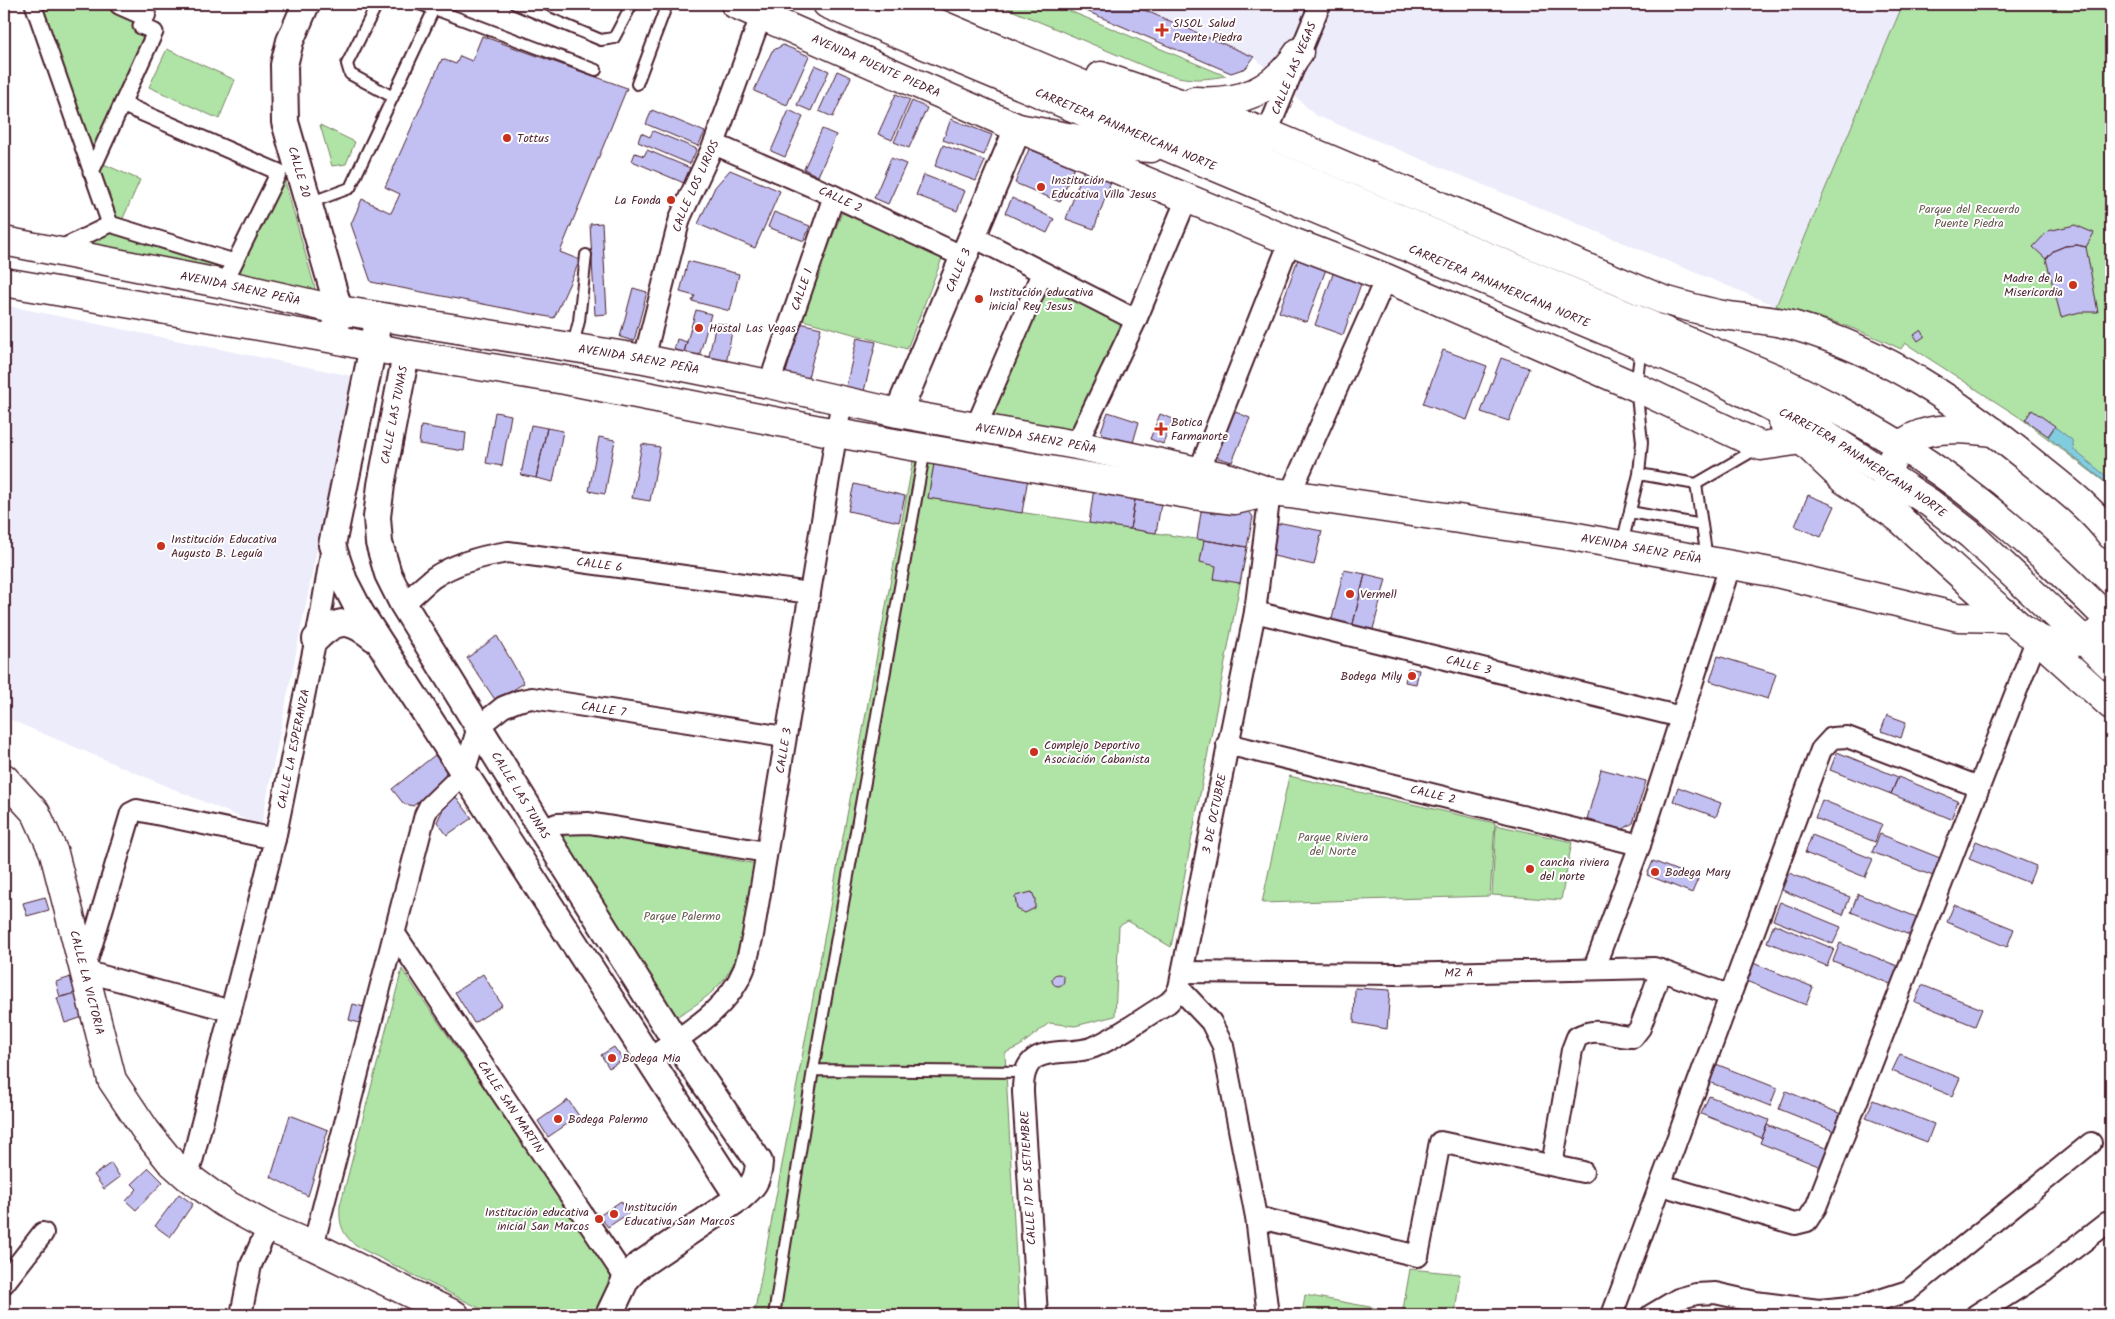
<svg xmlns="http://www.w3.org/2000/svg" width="2115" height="1319" font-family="Kalam,sans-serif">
	<rect width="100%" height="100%" fill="#fff"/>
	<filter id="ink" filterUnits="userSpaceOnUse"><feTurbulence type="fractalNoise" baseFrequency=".02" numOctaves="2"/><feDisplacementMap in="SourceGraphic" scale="10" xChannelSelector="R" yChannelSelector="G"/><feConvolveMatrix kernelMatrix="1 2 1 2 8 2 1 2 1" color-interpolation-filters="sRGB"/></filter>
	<g filter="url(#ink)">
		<path fill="#edecfb" d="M 1130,4 L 1903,4 L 1776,306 L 1315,115 L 1254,57 Z
			M 4,305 L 352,376 L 261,826 L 4,717 Z"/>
		<path fill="#afe4a6" stroke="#7c8268" d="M 35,4 L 116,4 L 152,34 L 99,162 L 140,180 L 120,225 L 111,216 Z
			M 997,4 L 1053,4 L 1226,76 C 1196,81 1187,80 1158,72 Z
			M 1903,4 L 2111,4 L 2111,487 L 2022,419 L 1905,343 L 1901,349 C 1857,328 1823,317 1776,306 Z
			M 167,49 L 235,80 L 219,119 L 149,87 Z
			M 320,125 L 355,142 L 346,164 L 332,166 Z
			M 283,175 L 315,288 L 316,294 L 231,282 Z
			M 842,213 L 943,256 L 907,349 L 799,319 Z
			M 111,228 L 230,264 L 223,280 L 70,249 Z
			M 1042,266 L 1134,311 L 1073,455 L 973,435 Z
			M 913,461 L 934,464 L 928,498 L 1247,547 L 1171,947 L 1128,921 L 1119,926 L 1115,1016 L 1075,1026 L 1049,1023 L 1020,1046 L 1005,1053 L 1019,1315 L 754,1315 Z
			M 1289,776 L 1495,823 L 1490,896 L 1262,903 Z
			M 1496,825 L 1572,842 L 1561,900 L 1492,895 Z
			M 572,829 L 756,864 C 749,906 747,960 714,990 C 702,1002 687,1010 673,1019 L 556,837 Z
			M 402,969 L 616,1280 L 598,1315 L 493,1315 L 356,1246 C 342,1234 339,1224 340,1206 Z
			M 1410,1269 L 1460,1274 L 1455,1314 L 1458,1315 L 1402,1315 Z
			M 1305,1295 L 1397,1312 L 1396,1315 L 1302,1315 Z"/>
		<path fill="#81cde0" stroke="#6b8798" d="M 2055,427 L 2072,440 L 2074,450 L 2111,480 L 2111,486 L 2048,437 Z"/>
		<path fill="#c2c0f2" stroke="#4a1f2b" d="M 1070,4 L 1130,4 L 1254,57 L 1246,68 L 1231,73 Z
			M 482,36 L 627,88 L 560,252 L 580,260 L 554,318 L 371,282 L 351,224 L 362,199 L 391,213 L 400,194 L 385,187 L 442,59 L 456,64 L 460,56 L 472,61 Z
			M 783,45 L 809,56 L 787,105 L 754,91 L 772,51 Z
			M 815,65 L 829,71 L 811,111 L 797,105 Z
			M 837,71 L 851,77 L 833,117 L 819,111 Z
			M 896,94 L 910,100 L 892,140 L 878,134 Z
			M 912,101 L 927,108 L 909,148 L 894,142 Z
			M 652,110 L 705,132 L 698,146 L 646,124 Z
			M 789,110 L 803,117 L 785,157 L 771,151 Z
			M 951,119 L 992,135 L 984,155 L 943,140 Z
			M 822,129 L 836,135 L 818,176 L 804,169 Z
			M 653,131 L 697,149 L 690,164 L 638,142 L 641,133 L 650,137 Z
			M 943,145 L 985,161 L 976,181 L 935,166 Z
			M 1029,149 L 1074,167 L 1060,202 L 1015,183 Z
			M 647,150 L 690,168 L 684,183 L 632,161 L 635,153 L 644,156 Z
			M 891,158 L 906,164 L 888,204 L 874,198 Z
			M 1085,166 L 1113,176 L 1094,229 L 1066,219 Z
			M 730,170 L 780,191 L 755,248 L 698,224 L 715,187 Z
			M 924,175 L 965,191 L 957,211 L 916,195 Z
			M 1012,198 L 1054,219 L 1047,233 L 1005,213 Z
			M 774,212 L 810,226 L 804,241 L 768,227 Z
			M 602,223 L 607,314 L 595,315 L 590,224 Z
			M 2075,225 L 2094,233 L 2086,247 L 2077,245 L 2065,246 L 2053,251 L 2046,259 L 2033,247 L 2048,231 Z
			M 2077,245 L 2086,247 L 2098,312 L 2080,312 L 2061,317 L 2046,259 L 2053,251 L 2065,246 Z
			M 1298,259 L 1326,269 L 1307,322 L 1279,312 Z
			M 688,261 L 739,274 L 730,311 L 692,301 L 695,296 L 680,292 Z
			M 1334,271 L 1362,281 L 1343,335 L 1315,325 Z
			M 633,288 L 647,292 L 634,341 L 620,337 Z
			M 696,310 L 711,314 L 697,364 L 682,359 Z
			M 716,323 L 733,326 L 726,364 L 708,361 Z
			M 800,323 L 821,328 L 807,381 L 785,376 Z
			M 1921,330 L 1925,336 L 1918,341 L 1914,335 Z
			M 857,338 L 876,342 L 864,391 L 846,387 Z
			M 677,339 L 687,342 L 682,359 L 672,357 Z
			M 1443,350 L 1487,366 L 1467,420 L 1423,404 Z
			M 1501,358 L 1529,368 L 1509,421 L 1481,412 Z
			M 1226,408 L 1250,418 L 1232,462 L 1215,457 Z
			M 2032,410 L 2055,426 L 2048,436 L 2025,420 Z
			M 495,412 L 511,415 L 502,466 L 486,463 Z
			M 1108,412 L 1139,422 L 1132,446 L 1103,437 L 1101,431 Z
			M 1160,414 L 1173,419 L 1163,444 L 1150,439 Z
			M 531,425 L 547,428 L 536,478 L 521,475 Z
			M 421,426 L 466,433 L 464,451 L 419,444 Z
			M 547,428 L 563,431 L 553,482 L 536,478 Z
			M 599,437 L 615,440 L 605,494 L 589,491 Z
			M 642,444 L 660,447 L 650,501 L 632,498 Z
			M 934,464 L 1028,478 L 1022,513 L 928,498 Z
			M 854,484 L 905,496 L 899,522 L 848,511 Z
			M 1094,488 L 1136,494 L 1130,529 L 1089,523 Z
			M 1136,494 L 1162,498 L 1156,533 L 1130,529 Z
			M 1808,495 L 1835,506 L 1821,537 L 1795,526 Z
			M 1202,505 L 1249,511 L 1253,517 L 1247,547 L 1197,539 Z
			M 1282,523 L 1322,531 L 1314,565 L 1269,555 L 1275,526 Z
			M 1204,540 L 1247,547 L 1240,583 L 1214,579 L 1216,566 L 1200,562 Z
			M 1344,570 L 1365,574 L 1352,628 L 1331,623 Z
			M 1365,574 L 1386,579 L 1372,633 L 1352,628 Z
			M 497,636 L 524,683 L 496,701 L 467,658 Z
			M 1718,656 L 1776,674 L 1768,699 L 1710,681 Z
			M 1408,668 L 1419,670 L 1416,684 L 1405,682 Z
			M 1887,715 L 1906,722 L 1901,738 L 1881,731 Z
			M 1837,752 L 1898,777 L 1891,794 L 1830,770 Z
			M 435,755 L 446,771 L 444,782 L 413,806 L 403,803 L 392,789 Z
			M 1601,769 L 1646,781 L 1633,823 L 1622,830 L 1587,819 Z
			M 1898,777 L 1958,801 L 1951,819 L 1891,794 Z
			M 1678,787 L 1721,803 L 1716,817 L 1673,801 Z
			M 456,797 L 472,818 L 447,835 L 437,822 L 442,811 Z
			M 1822,800 L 1882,824 L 1875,842 L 1815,818 Z
			M 1880,834 L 1940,858 L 1933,876 L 1872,852 Z
			M 1812,835 L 1873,859 L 1865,877 L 1805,853 Z
			M 1976,841 L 2036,866 L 2029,883 L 1969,859 Z
			M 1653,861 L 1698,879 L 1692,893 L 1647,875 Z
			M 1789,873 L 1850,897 L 1843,915 L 1782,890 Z
			M 1032,892 L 1035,899 L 1035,908 L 1025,913 L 1017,909 L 1015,896 Z
			M 1858,894 L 1919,918 L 1912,936 L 1851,912 Z
			M 45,897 L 49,910 L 27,916 L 23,903 Z
			M 1780,902 L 1841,927 L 1833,944 L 1773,920 Z
			M 1954,905 L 2014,929 L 2007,947 L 1947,922 Z
			M 1774,924 L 1834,949 L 1827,966 L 1767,942 Z
			M 1840,943 L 1900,967 L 1893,985 L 1833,961 Z
			M 1753,963 L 1813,987 L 1806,1005 L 1746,981 Z
			M1052 980a6 6 0 1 1 12 0a6 6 0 1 1-12 0Z
			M 483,974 L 502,1005 L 474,1023 L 455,992 Z
			M 71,977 L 76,993 L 60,997 L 56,982 Z
			M 1922,985 L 1982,1009 L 1975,1026 L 1915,1002 Z
			M 1355,988 L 1390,990 L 1387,1029 L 1354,1023 Z
			M 76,993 L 83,1017 L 65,1023 L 57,998 Z
			M 353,1004 L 368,1008 L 363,1024 L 349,1020 Z
			M 614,1047 L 623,1060 L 609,1068 L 601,1055 Z
			M 1900,1054 L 1960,1078 L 1952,1096 L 1892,1071 Z
			M 1716,1064 L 1777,1088 L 1770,1106 L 1709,1082 Z
			M 1786,1091 L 1846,1116 L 1839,1133 L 1779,1109 Z
			M 1709,1096 L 1769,1120 L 1762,1138 L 1701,1114 Z
			M 568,1100 L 579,1116 L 548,1137 L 538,1121 Z
			M 1873,1100 L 1934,1124 L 1927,1142 L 1866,1118 Z
			M 290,1115 L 328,1130 L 308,1196 L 271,1177 Z
			M 1767,1125 L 1828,1149 L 1821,1167 L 1760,1143 Z
			M 111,1163 L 120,1177 L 104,1189 L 94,1175 Z
			M 149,1168 L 163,1182 L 136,1210 L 126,1201 L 137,1189 L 132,1184 Z
			M 179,1194 L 193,1204 L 170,1237 L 155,1226 Z
			M 621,1201 L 629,1213 L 608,1227 L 599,1216 Z"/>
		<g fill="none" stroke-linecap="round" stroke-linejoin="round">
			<g stroke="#4a1f2b" stroke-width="14">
				<path id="service" d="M 377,4 L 347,64 L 350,74 L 393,97
					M 419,4 L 434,9 L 436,5
					M 515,4 L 601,40 L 614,38 L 632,4
					M 637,84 L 667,4
					M 309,203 L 350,188 L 434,9 L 596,70
					M 573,345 L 579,321 L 586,255
					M 1639,474 L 1696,484 L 1758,448
					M 1696,484 L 1707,559
					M 1630,512 L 1702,525
					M 1622,544 L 1639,474 L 1642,442 L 1636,387 L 1641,347
					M 813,1070 L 1026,1072
					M 774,1315 L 813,1070 L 925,449"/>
			</g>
			<g stroke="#4a1f2b" stroke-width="19">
				<path id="pedestrian" d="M 33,4 L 110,224 L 59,249
					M 122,104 L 279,172 L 224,284
					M 91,172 L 155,32 L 141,26
					M 110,224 L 234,262"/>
			</g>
			<g stroke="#4a1f2b" stroke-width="24">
				<g id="minor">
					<path d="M 120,4 L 145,15"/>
					<path id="s1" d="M 1267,133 L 1320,4"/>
					<path id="s2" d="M 714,144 L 834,196 L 964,257"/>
					<path d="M 972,236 L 1136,320"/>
					<path id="s3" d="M 644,359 L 680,218 L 714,144 L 761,16"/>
					<path id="s4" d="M 769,384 L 834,196"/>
					<path d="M 976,427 L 1042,273"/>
					<path d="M 1076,445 L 1136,320 L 1187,198"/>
					<path d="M 1199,471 L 1290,241"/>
					<path d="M 1290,494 L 1386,278"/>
					<path id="s5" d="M 403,604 C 413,596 423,586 433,578 C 455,563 482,556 508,552 L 810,593"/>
					<path id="s6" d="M 1255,612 L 1681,717"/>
					<path id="s7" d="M 1227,744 L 1640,845"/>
					<path d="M 542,830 L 557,824 L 589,823 L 766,852"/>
					<path id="s8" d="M 395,934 L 626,1279"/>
					<path d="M 1594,968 L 1640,845 L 1730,566"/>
					<path id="s9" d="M 1183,972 L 1397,974 L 1654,968 L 1731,996"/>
					<path d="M 1179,988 L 1211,1022 L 1223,1046 L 1256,1217 L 1268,1315"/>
					<path d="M 231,1011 L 84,971 L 131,813 L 137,810 L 275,839"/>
					<path id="s10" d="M 649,1059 C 684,1034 727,1011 744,969 C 748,958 750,946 753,935 L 842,400"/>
					<path d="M 1552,1165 L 1572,1050 L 1577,1037 C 1600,1025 1609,1037 1633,1037 L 1640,1028 L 1661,970"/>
					<path id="s11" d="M 188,1177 L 275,839 L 321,613 L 332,547"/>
					<path d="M 1661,1185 L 1795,1224 L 1807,1221 L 1816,1207 L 2037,638"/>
					<path d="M 1256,1217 L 1418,1256 L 1440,1142 L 1583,1172"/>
					<path id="s12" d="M 313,1246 L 425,815 L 429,807 L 464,773 L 478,727 L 503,707 L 518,701 L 532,698 L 785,737"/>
					<path d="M 4,1283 L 43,1233"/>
					<path d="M 241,1315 L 251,1265 L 268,1227"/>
					<path id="s13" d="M 1037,1315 L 1023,1092 C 1022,1038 1064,1059 1094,1047 C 1120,1036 1144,1017 1168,1003 L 1175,996 L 1179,988 L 1255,612 L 1270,492"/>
					<path d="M 1612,1315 L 1821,750 L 1832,738 L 1847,737 L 1979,787"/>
					<path d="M 1651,1315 L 1678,1299 L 1696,1294 L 1715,1293 L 1755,1302 L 1819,1310 L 1861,1306 L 1908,1291 L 2091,1143"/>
					<path d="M 1976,1315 L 2044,1272 L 2108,1222"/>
				</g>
			</g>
			<g stroke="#4a1f2b" stroke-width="30">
				<g id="tertiary">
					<path id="s14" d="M 306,4 L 290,41 L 284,65 L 285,122 L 339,310 L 334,339"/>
					<path d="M 379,317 L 332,545 L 344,581 L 360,612 L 739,1198"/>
					<path id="s15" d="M 406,354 L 381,485 L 377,517 L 379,543 L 388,574 L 403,604 L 542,830 L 675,1040 L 759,1162 C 758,1181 753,1186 739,1198 L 637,1267 L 626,1279 L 609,1315"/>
					<path id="s16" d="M 898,413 L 1018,128"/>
					<path d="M 316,639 C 338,617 350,619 374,638"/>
				</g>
			</g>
			<g stroke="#4a1f2b" stroke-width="31">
				<g id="secondary">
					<path id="s17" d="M 735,4 L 1018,128 L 1290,241 L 1386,278 L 1636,387 L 1761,446 L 1802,440"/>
					<path d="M 1267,133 L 1661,299 C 1681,305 1702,311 1723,315 C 1747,319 1771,319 1795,326 C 1888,353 1959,403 2033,463 C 2061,486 2089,506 2111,535"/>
					<path id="s18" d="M 4,241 L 224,284 L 339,310 L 644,359 L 769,384 L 898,413 L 1076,445 L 1230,478 L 1270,492"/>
					<path id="s19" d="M 4,282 L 334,339 L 406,354 L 565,380 L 825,431 L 1193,495 L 1235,500 L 1270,492 L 1290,494 L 1566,535 L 1776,573 L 1958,617 L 2010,618"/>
					<path d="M 1994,432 C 1955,428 1899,421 1888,472 C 1884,490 1888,504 1899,518 C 1933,549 1966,581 2001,610 C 2012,619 2024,632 2037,638 C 2063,651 2090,640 2111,624"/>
					<path id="s20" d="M 4,778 L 36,813 L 54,853 L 112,1080 L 146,1131 L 170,1161 L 188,1177 L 224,1203 L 268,1227 L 313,1246 L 455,1315"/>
				</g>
			</g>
			<g stroke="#4a1f2b" stroke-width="31">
				<g id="trunk">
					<path id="s21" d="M 827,4 L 1702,371 L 1821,432 L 1930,503 L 1971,535 L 2111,666"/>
					<path d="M 892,4 L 1777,379 C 1819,400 1861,421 1901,446 C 1979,495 2047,557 2111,622"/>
					<path d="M 1101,76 L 1267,133"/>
					<path d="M 1194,101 C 1242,104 1272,92 1299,52"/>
					<path d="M 1018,128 L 1117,146 L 1151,148"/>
					<path d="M 1783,422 L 1843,479 L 1899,518"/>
					<path d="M 2037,638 L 2111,705"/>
				</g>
			</g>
			<use href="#service" stroke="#fff" stroke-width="10"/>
			<use href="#pedestrian" stroke="#fff" stroke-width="15"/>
			<use href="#minor" stroke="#fff" stroke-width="20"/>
			<use href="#tertiary" stroke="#fff" stroke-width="26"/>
			<use href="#secondary" stroke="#fff" stroke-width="28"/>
			<use href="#trunk" stroke="#fff" stroke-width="28"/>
		</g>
	</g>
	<g fill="#c8321e" stroke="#fff" stroke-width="2">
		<path d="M1159.5 22.5h5v5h5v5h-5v5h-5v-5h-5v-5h5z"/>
		<circle cx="507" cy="138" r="5"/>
		<circle cx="1041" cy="187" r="5"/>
		<circle cx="671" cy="200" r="5"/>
		<circle cx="2073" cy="285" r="5"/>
		<circle cx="979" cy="299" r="5"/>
		<circle cx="699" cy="328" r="5"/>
		<path d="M1158.5 421.5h5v5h5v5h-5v5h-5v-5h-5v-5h5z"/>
		<circle cx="161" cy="546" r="5"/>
		<circle cx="1350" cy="594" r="5"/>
		<circle cx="1412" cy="676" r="5"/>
		<circle cx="1034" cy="752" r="5"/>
		<circle cx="1530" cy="869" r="5"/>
		<circle cx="1655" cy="872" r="5"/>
		<circle cx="612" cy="1058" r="5"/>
		<circle cx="558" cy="1119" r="5"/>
		<circle cx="614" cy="1214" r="5"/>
		<circle cx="599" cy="1219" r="5"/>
	</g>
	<g text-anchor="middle" stroke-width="4" stroke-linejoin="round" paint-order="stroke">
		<g font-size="12" fill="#4a1f2b" stroke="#fff" text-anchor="start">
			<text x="1173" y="27">SISOL Salud<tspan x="1173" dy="14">Puente Piedra</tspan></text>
			<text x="517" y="142">Tottus</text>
			<text x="1051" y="184">Institución<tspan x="1051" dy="14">Educativa Villa Jesus</tspan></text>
			<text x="661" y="204" text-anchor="end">La Fonda</text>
			<text x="2063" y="282" text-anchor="end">Madre de la<tspan x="2063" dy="14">Misericordia</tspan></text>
			<text x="989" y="296">Institución educativa<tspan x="989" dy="14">inicial Rey Jesus</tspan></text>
			<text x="709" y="332">Hostal Las Vegas</text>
			<text x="1171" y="426">Botica<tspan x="1171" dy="14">Farmanorte</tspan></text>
			<text x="171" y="543">Institución Educativa<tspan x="171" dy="14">Augusto B. Leguía</tspan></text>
			<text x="1360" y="598">Vermell</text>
			<text x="1402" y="680" text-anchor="end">Bodega Mily</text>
			<text x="1044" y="749">Complejo Deportivo<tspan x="1044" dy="14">Asociación Cabanista</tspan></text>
			<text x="1540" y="866">cancha riviera<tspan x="1540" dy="14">del norte</tspan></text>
			<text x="1665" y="876">Bodega Mary</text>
			<text x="622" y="1062">Bodega Mia</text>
			<text x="568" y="1123">Bodega Palermo</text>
			<text x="624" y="1211">Institución<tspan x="624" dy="14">Educativa San Marcos</tspan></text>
			<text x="589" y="1216" text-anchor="end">Institución educativa<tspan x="589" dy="14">inicial San Marcos</tspan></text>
		</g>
		<g font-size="12" fill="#4a1f2b" stroke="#fff">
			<text dy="4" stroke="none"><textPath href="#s17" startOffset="154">AVENIDA PUENTE PIEDRA</textPath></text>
			<text dy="4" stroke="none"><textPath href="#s1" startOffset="70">CALLE LAS VEGAS</textPath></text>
			<text dy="4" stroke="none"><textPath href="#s21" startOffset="324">CARRETERA PANAMERICANA NORTE</textPath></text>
			<text dy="4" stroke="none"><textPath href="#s14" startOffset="174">CALLE 20</textPath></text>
			<text dy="4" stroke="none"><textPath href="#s3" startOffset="181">CALLE LOS LIRIOS</textPath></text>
			<text dy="4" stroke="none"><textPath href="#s2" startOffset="138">CALLE 2</textPath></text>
			<text dy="4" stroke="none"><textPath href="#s16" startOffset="155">CALLE 3</textPath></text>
			<text dy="4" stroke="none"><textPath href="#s21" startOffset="729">CARRETERA PANAMERICANA NORTE</textPath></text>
			<text dy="4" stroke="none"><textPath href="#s18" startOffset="241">AVENIDA SAENZ PEÑA</textPath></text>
			<text dy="4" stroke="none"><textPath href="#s4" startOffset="100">CALLE 1</textPath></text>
			<text dy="4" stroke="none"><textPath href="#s18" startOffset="646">AVENIDA SAENZ PEÑA</textPath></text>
			<text transform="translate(394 415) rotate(-79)" y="4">CALLE LAS TUNAS</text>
			<text dy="4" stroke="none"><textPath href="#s18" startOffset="1051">AVENIDA SAENZ PEÑA</textPath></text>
			<text dy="4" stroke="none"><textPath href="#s21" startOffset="1134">CARRETERA PANAMERICANA NORTE</textPath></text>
			<text dy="4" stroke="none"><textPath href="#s19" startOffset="1662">AVENIDA SAENZ PEÑA</textPath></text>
			<text dy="4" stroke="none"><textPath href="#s5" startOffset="212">CALLE 6</textPath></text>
			<text dy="4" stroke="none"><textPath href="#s6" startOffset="220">CALLE 3</textPath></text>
			<text dy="4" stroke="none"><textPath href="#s12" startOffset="686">CALLE 7</textPath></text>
			<text dy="4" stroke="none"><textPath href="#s11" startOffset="441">CALLE LA ESPERANZA</textPath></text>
			<text dy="4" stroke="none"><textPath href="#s10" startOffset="355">CALLE 3</textPath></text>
			<text dy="4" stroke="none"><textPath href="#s7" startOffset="212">CALLE 2</textPath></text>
			<text dy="4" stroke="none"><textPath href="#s15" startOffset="482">CALLE LAS TUNAS</textPath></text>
			<text dy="4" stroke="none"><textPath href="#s13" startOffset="604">3 DE OCTUBRE</textPath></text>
			<text dy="4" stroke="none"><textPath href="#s9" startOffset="276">MZ A</textPath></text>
			<text dy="4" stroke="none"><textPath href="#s20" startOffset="225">CALLE LA VICTORIA</textPath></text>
			<text dy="4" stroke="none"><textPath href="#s8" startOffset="208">CALLE SAN MARTIN</textPath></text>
			<text transform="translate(1028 1178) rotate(-93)" y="4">CALLE 17 DE SETIEMBRE</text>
		</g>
		<g font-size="12" fill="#685a50" stroke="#fff">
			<text x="1969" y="213">Parque del Recuerdo<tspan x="1969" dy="14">Puente Piedra</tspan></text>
			<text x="1333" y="841">Parque Riviera<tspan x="1333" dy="14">del Norte</tspan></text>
			<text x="682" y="920">Parque Palermo</text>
		</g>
	</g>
	<rect width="2115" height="1319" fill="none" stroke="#fff" stroke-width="20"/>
	<rect x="10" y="10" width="2095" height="1299" fill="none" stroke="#4a1f2b" stroke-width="2" filter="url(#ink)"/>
</svg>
